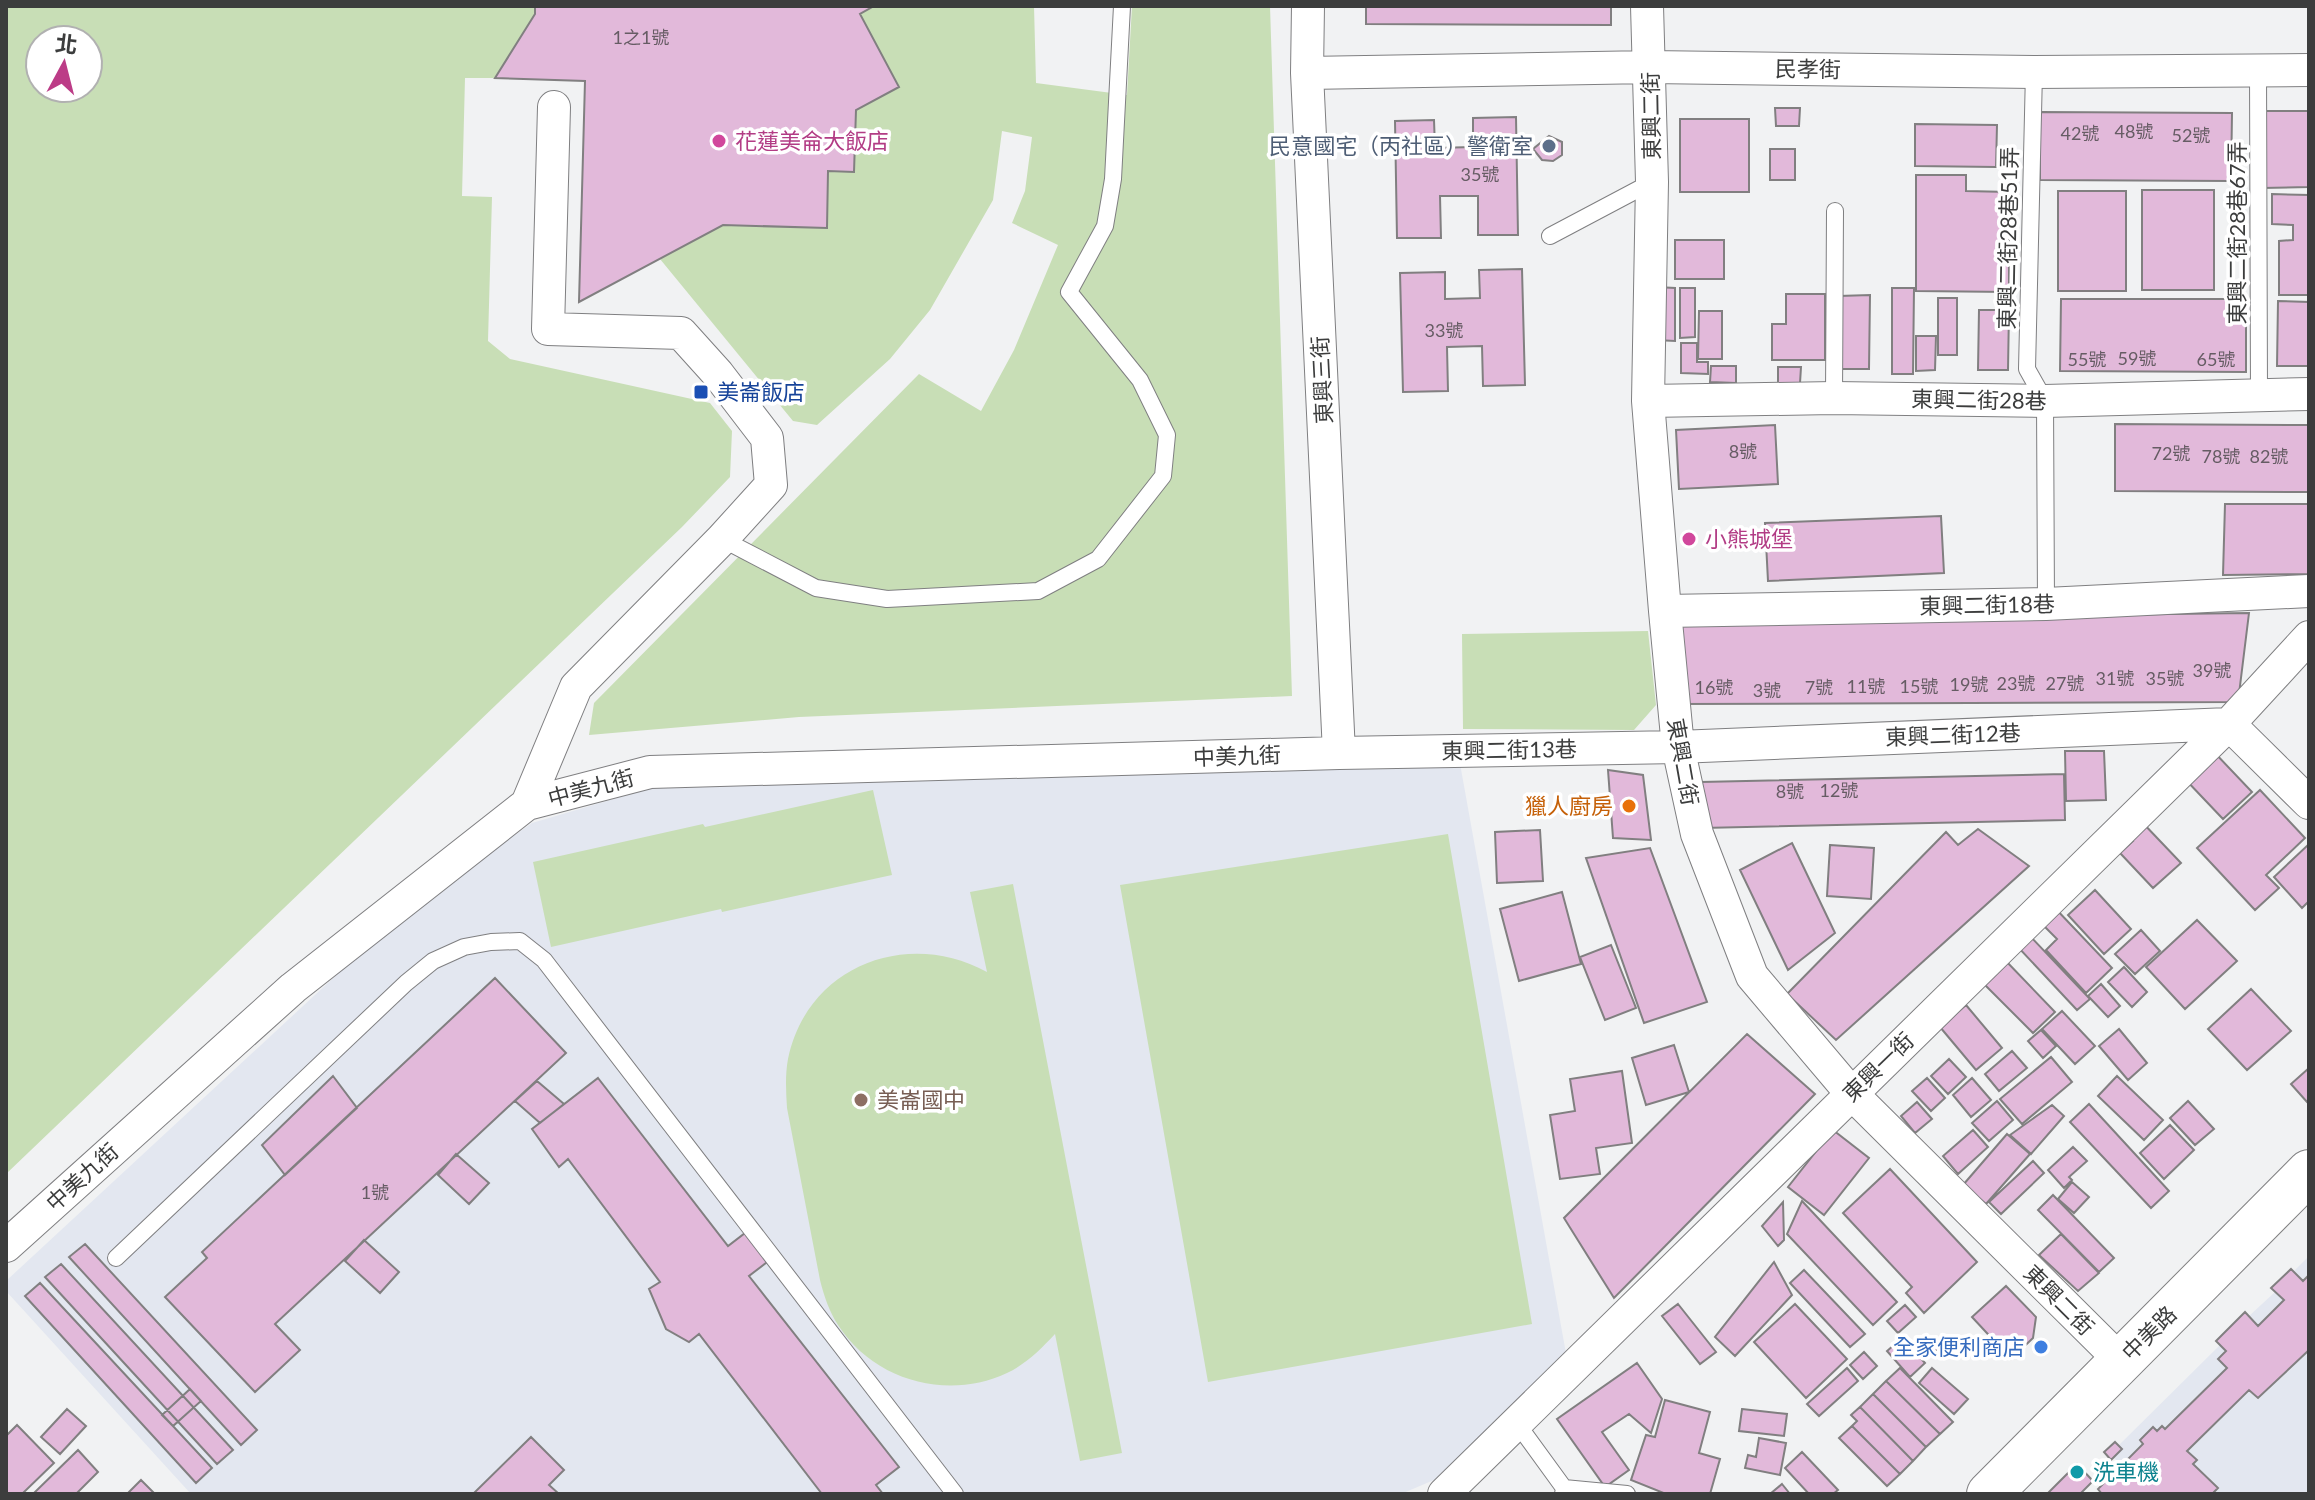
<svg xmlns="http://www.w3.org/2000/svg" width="2315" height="1500" font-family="Lato,'Noto Sans TC',sans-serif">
	<rect width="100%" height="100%" fill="#f1f2f3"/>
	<path fill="#e3e7f0" d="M 1459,758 L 1567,1359 L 1434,1480 L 1401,1494 L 191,1494 L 6,1291 L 6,1281 L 397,919 L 532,823 L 675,781 Z
		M 2309,1256 L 2309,1494 L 2102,1494 L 2098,1489 L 2103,1484 L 2098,1479 L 2117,1461 L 2114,1458 L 2111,1460 L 2104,1452 L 2115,1442 L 2119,1445 L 2220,1345 L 2216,1341 L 2245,1312 L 2249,1316 L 2275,1292 L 2291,1269 L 2294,1271 Z"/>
	<path fill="#c8deb6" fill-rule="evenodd" d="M 6,6 L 535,6 L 535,14 L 495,78 L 465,78 L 462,196 L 492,197 L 488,341 L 510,359 L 710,403 L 732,431 L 730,477 L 682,527 L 6,1174 ZM 40,40 L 88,40 L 88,88 L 40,88 Z
		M 874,6 L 1034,6 L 1036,83 L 1127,95 L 1132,6 L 1270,6 L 1292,696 L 799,717 L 589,735 L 594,703 L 919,374 L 981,411 L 1014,350 L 1058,245 L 1012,223 L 1025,191 L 1032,137 L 1002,131 L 993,200 L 930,310 L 890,359 L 817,425 L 793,421 L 660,259 L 723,225 L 827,228 L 828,171 L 853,172 L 856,110 L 899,87 L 860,14 Z
		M 1648,631 L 1656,705 L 1634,730 L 1463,729 L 1462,634 Z
		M 873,790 L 892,875 L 722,912 L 721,909 L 551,947 L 533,862 L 703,824 L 705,827 Z
		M 1448,834 L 1532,1324 L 1208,1382 L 1120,885 Z
		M 1013,884 L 1122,1453 L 1080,1461 L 1055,1334 C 1041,1349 1026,1364 1007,1373 C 948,1401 874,1381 838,1325 C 829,1311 824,1296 820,1280 L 787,1108 C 786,1092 785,1075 788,1059 C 807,966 907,928 987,972 L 970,892 Z"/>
	<path fill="#e2b9da" stroke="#817f80" stroke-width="2" d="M 535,6 L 874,6 L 860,14 L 899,87 L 856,110 L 854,172 L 828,171 L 827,228 L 723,225 L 579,302 L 585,81 L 495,78 L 535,14 Z
		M 1366,6 L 1611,6 L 1611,25 L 1366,24 Z
		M 1775,108 L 1800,108 L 1799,126 L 1776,126 Z
		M 2262,111 L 2309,111 L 2309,187 L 2262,188 Z
		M 2040,112 L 2232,113 L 2231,181 L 2040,180 Z
		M 1516,117 L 1518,235 L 1478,235 L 1478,196 L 1440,196 L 1441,238 L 1397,238 L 1395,121 L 1434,120 L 1435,148 L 1473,147 L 1473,118 Z
		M 1680,119 L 1749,119 L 1749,192 L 1680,192 Z
		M 1915,124 L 1997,125 L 1996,167 L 1915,166 Z
		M 1549,136 L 1562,142 L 1562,155 L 1553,161 L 1542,160 L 1533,149 Z
		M 1770,149 L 1795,149 L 1795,180 L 1770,180 Z
		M 1916,175 L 1966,175 L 1966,191 L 2009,192 L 2009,292 L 1916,291 Z
		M 2142,190 L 2214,190 L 2214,290 L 2142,290 Z
		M 2058,191 L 2126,191 L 2126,291 L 2058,291 Z
		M 2272,194 L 2309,195 L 2309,295 L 2279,295 L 2279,241 L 2293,240 L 2293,225 L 2272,224 Z
		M 1675,240 L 1724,240 L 1724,279 L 1675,279 Z
		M 1522,269 L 1525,385 L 1483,386 L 1482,346 L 1447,347 L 1448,391 L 1403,392 L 1400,273 L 1445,272 L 1445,299 L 1480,298 L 1479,270 Z
		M 1656,287 L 1675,288 L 1675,341 L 1656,340 Z
		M 1680,288 L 1695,288 L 1695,337 L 1680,338 Z
		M 1892,288 L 1914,288 L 1913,374 L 1892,374 Z
		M 1786,294 L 1825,294 L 1825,360 L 1772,360 L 1772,324 L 1786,324 Z
		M 1870,295 L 1869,369 L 1839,369 L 1839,296 Z
		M 1938,298 L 1957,298 L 1957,355 L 1938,355 Z
		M 2061,299 L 2246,299 L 2246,372 L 2060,371 Z
		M 2278,301 L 2309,302 L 2309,366 L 2277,366 Z
		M 1979,310 L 2009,310 L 2008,370 L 1978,370 Z
		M 1699,311 L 1722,311 L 1722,359 L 1698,359 Z
		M 1916,336 L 1936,336 L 1935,370 L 1916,371 Z
		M 1681,343 L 1697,343 L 1697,362 L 1708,362 L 1708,374 L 1681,373 Z
		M 1711,366 L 1736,366 L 1736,383 L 1710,382 Z
		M 1778,367 L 1801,367 L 1800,383 L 1778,383 Z
		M 2115,424 L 2309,425 L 2309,492 L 2115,491 Z
		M 1775,425 L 1778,484 L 1679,489 L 1676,430 Z
		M 2225,504 L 2309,504 L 2309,574 L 2223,575 Z
		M 1941,516 L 1944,573 L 1768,581 L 1765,523 Z
		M 2249,613 L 2238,702 L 1677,704 L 1677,620 Z
		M 2065,751 L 2104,751 L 2106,800 L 2066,801 Z
		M 2213,751 L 2252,792 L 2223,819 L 2184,778 Z
		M 1608,770 L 1643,775 L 1651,840 L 1613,838 Z
		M 2064,774 L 2065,820 L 1702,828 L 1701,782 Z
		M 2260,790 L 2305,838 L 2266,875 L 2279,888 L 2255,910 L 2197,848 Z
		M 2140,820 L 2181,863 L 2153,888 L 2120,853 L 2133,841 L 2126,834 Z
		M 1978,829 L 2029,866 L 1836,1040 L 1787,994 L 1946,832 L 1958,845 Z
		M 1540,830 L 1543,881 L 1497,883 L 1495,832 Z
		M 1792,843 L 1835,933 L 1788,970 L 1740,870 Z
		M 2309,844 L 2309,901 L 2302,908 L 2274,877 Z
		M 1830,845 L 1874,848 L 1871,899 L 1827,896 Z
		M 1650,848 L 1707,1002 L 1644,1023 L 1586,858 Z
		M 2095,890 L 2131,929 L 2104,954 L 2068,915 Z
		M 1562,892 L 1581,964 L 1519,981 L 1500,909 Z
		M 2054,907 L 2112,968 L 2086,993 L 2046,950 L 2057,939 L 2039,921 Z
		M 2197,920 L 2237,961 L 2185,1009 L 2146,967 Z
		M 2141,930 L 2160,951 L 2135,974 L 2115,954 Z
		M 2029,935 L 2090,999 L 2077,1010 L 2017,946 Z
		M 1611,945 L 1636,1008 L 1605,1020 L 1580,957 Z
		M 2005,960 L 2055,1012 L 2033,1033 L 1982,982 Z
		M 2124,967 L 2147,992 L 2132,1007 L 2108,982 Z
		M 495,978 L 566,1053 L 275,1324 L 300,1350 L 255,1392 L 165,1297 L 207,1258 L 202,1252 Z
		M 2101,984 L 2120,1006 L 2108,1017 L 2088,996 Z
		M 2251,989 L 2291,1031 L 2247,1070 L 2208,1029 Z
		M 1966,1005 L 2002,1048 L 1976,1070 L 1940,1027 Z
		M 2062,1011 L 2095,1046 L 2075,1064 L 2042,1029 Z
		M 2119,1029 L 2147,1063 L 2128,1080 L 2099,1046 Z
		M 2041,1030 L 2056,1046 L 2043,1058 L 2028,1041 Z
		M 1747,1034 L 1815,1094 L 1614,1298 L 1564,1218 Z
		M 1674,1045 L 1689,1092 L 1646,1105 L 1632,1058 Z
		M 2012,1051 L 2027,1068 L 1999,1091 L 1985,1074 Z
		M 2051,1057 L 2072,1082 L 2022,1124 L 2000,1099 Z
		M 1949,1059 L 1966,1077 L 1948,1094 L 1931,1076 Z
		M 2309,1068 L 2309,1101 L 2307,1102 L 2291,1084 Z
		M 1622,1071 L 1632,1143 L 1596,1148 L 1600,1174 L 1560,1179 L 1550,1115 L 1575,1111 L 1570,1079 Z
		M 333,1076 L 357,1108 L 285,1175 L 262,1145 Z
		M 2117,1076 L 2163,1120 L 2144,1140 L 2098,1096 Z
		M 598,1078 L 728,1246 L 749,1230 L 771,1259 L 749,1276 L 899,1467 L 876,1485 L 883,1494 L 822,1494 L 699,1334 L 689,1342 L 666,1329 L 649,1289 L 660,1282 L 568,1159 L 559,1167 L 532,1129 Z
		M 1927,1078 L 1945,1098 L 1931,1111 L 1912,1091 Z
		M 1972,1078 L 1991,1100 L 1971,1117 L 1953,1095 Z
		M 537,1081 L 564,1104 L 540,1123 L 515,1101 Z
		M 1997,1101 L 2013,1120 L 1989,1141 L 1972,1123 Z
		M 2188,1101 L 2214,1129 L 2195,1145 L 2170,1118 Z
		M 1917,1102 L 1932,1119 L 1915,1133 L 1901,1116 Z
		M 2089,1104 L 2169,1191 L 2151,1208 L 2070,1122 Z
		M 2052,1105 L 2064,1116 L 2031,1154 L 2010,1135 Z
		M 2170,1125 L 2194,1150 L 2164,1179 L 2140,1153 Z
		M 1833,1130 L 1869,1158 L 1824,1215 L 1788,1187 Z
		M 1973,1130 L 1988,1147 L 1958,1174 L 1943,1156 Z
		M 2007,1134 L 2030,1154 L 1986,1204 L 1963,1185 Z
		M 2073,1147 L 2087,1161 L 2069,1177 L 2072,1180 L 2064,1188 L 2048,1170 Z
		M 456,1154 L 489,1183 L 469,1204 L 438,1175 Z
		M 2033,1161 L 2044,1173 L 2001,1214 L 1989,1202 Z
		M 1890,1169 L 1977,1262 L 1924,1313 L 1906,1293 L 1912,1287 L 1843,1213 Z
		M 2072,1182 L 2089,1197 L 2074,1213 L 2058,1199 Z
		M 2053,1195 L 2114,1258 L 2099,1272 L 2038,1210 Z
		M 1802,1201 L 1897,1302 L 1873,1325 L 1787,1234 Z
		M 1783,1202 L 1784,1240 L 1778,1246 L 1762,1226 Z
		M 2061,1234 L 2099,1273 L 2078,1291 L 2039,1255 Z
		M 364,1240 L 399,1272 L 380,1293 L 345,1261 Z
		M 85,1244 L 257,1430 L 241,1445 L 69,1257 Z
		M 1774,1262 L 1792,1295 L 1735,1356 L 1715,1337 Z
		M 61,1264 L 233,1450 L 217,1464 L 45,1277 Z
		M 2291,1269 L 2303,1281 L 2309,1275 L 2309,1350 L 2258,1398 L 2249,1390 L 2187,1451 L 2197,1460 L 2193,1464 L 2218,1488 L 2212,1494 L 2102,1494 L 2098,1489 L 2143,1444 L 2140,1440 L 2153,1427 L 2157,1431 L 2162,1426 L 2165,1429 L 2227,1368 L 2218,1359 L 2226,1351 L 2216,1341 L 2245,1312 L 2258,1326 L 2284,1300 L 2271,1288 Z
		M 1804,1270 L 1865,1334 L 1850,1347 L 1790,1283 Z
		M 40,1283 L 212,1468 L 196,1483 L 25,1296 Z
		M 2006,1286 L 2036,1317 L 2033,1338 L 2011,1359 L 1972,1317 Z
		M 1678,1304 L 1716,1352 L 1700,1364 L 1662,1316 Z
		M 1795,1304 L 1847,1359 L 1806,1398 L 1754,1342 Z
		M 1905,1305 L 1916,1317 L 1898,1333 L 1887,1321 Z
		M 1928,1337 L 1938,1349 L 1928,1358 L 1918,1346 Z
		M 1902,1338 L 1925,1363 L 1910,1377 L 1887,1351 Z
		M 1864,1352 L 1877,1366 L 1863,1379 L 1850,1365 Z
		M 1637,1363 L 1662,1399 L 1651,1433 L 1629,1414 L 1602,1432 L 1629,1470 L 1605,1487 L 1557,1419 Z
		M 1847,1368 L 1858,1381 L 1819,1416 L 1807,1404 Z
		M 1900,1368 L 1953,1422 L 1940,1434 L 1886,1381 Z
		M 1932,1368 L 1968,1399 L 1954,1414 L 1919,1383 Z
		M 1886,1381 L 1940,1434 L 1926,1447 L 1873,1394 Z
		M 190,1389 L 201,1401 L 173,1426 L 162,1415 Z
		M 1873,1394 L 1926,1447 L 1913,1461 L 1860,1407 Z
		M 1665,1400 L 1710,1412 L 1699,1453 L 1720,1459 L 1710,1494 L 1666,1494 L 1631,1480 L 1646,1435 L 1655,1437 Z
		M 1860,1407 L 1913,1461 L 1900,1474 L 1852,1426 L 1857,1421 L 1851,1415 Z
		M 67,1409 L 86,1426 L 60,1454 L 41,1437 Z
		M 1742,1409 L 1787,1414 L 1784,1436 L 1739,1431 Z
		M 17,1425 L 54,1463 L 22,1494 L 6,1494 L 6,1436 Z
		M 1852,1426 L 1900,1474 L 1887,1486 L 1839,1438 Z
		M 531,1437 L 564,1470 L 549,1485 L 559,1494 L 473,1494 Z
		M 1759,1438 L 1786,1443 L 1780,1475 L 1745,1468 L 1748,1455 L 1756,1457 Z
		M 2115,1442 L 2122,1449 L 2111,1460 L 2104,1452 Z
		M 78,1450 L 98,1472 L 76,1494 L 33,1494 Z
		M 1802,1452 L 1838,1490 L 1833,1494 L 1809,1494 L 1785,1468 Z
		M 2077,1464 L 2093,1481 L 2080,1494 L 2047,1494 Z
		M 141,1480 L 155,1494 L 127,1494 Z
		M 1782,1484 L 1790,1494 L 1770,1494 Z"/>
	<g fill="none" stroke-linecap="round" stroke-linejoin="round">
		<g stroke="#7f7f81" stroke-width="18">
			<path id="lane" d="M 2258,70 L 2259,396
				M 2034,72 L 2027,369 L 2045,401 L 2046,604
				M 1550,236 L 1652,182
				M 1834,398 L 1835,211
				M 722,539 L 816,588 L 887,599 L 1038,591 L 1098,559 L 1163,476 L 1167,435 L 1140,380 L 1069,292 L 1105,226 L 1113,179 L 1122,6
				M 116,1258 L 406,983 L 433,961 L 464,947 L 491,942 L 520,941 L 544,960 L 955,1494
				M 1516,1422 L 1564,1488 L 1563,1494
				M 1564,1488 L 1627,1494"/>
		</g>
		<g stroke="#7f7f81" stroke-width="34">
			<path id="street" d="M 1308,6 L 1307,73 L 1339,753
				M 1647,6 L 1652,182 L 1648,401 L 1665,611 L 1678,747 L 1697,834 L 1752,976 L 1851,1093 L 2121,1361
				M 1307,73 L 1650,67 L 2034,72 L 2309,70
				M 1648,401 L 1834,398 L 2045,401 L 2309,394
				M 1665,611 L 2046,604 L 2309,591
				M 527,804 L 576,687 L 722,539 L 771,485 L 767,438 L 718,374 L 681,333 L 548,329 L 554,107
				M 6,1246 L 293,988 L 527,804 L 650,772 L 1339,753 L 1678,747 L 2229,724 L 2309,803
				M 1444,1494 L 2229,724 L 2309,637"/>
		</g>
		<g stroke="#7f7f81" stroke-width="46">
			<path id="secondary" d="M 1989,1494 L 2309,1172"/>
		</g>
		<use href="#lane" stroke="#fff" stroke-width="16"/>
		<use href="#street" stroke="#fff" stroke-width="32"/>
		<use href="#secondary" stroke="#fff" stroke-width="44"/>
	</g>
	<g fill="#d1479c" stroke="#fff" stroke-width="3">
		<circle cx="719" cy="141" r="8"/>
		<circle cx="1689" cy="539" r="8"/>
	</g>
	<circle fill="#5c6f8a" stroke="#fff" stroke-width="3" cx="1549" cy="146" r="8"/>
	<rect fill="#1a4fb4" stroke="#fff" stroke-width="3" x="693" y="384" width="16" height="16" rx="4"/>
	<circle fill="#e8710a" stroke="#fff" stroke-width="3" cx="1629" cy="806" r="8"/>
	<circle fill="#8d6e63" stroke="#fff" stroke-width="3" cx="861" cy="1100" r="8"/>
	<circle fill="#3f7fe0" stroke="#fff" stroke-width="3" cx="2041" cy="1347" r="8"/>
	<circle fill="#0f9aa8" stroke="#fff" stroke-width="3" cx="2077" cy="1472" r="8"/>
	<g text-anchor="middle" stroke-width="7" stroke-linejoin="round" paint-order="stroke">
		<g font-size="18" fill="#665c64">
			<text x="641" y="44">1之1號</text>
			<text x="2134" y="138">48號</text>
			<text x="2080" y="140">42號</text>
			<text x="2191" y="142">52號</text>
			<text x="1480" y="181">35號</text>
			<text x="1444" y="337">33號</text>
			<text x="2137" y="365">59號</text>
			<text x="2087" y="366">55號</text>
			<text x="2216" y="366">65號</text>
			<text x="1743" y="458">8號</text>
			<text x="2171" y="460">72號</text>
			<text x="2221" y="463">78號</text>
			<text x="2269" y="463">82號</text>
			<text x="2212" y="677">39號</text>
			<text x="2115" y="685">31號</text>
			<text x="2165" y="685">35號</text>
			<text x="2016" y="690">23號</text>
			<text x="2065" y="690">27號</text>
			<text x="1969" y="691">19號</text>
			<text x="1866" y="693">11號</text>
			<text x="1919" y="693">15號</text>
			<text x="1714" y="694">16號</text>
			<text x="1819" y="694">7號</text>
			<text x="1767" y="697">3號</text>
			<text x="1839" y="797">12號</text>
			<text x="1790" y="798">8號</text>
			<text x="375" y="1199">1號</text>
		</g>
		<g font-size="22" fill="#3c3d3d" stroke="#fff">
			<text transform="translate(1808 69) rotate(1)" y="8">民孝街</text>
			<text transform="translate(1651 116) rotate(-91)" y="8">東興二街</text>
			<text transform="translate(2237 233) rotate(-90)" y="8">東興二街28巷67弄</text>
			<text transform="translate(2008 238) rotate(-89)" y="8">東興二街28巷51弄</text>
			<text transform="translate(1322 380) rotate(-93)" y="8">東興三街</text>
			<text transform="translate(1979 400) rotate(1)" y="8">東興二街28巷</text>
			<text transform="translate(1987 605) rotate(-1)" y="8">東興二街18巷</text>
			<text transform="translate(1953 735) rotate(-2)" y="8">東興二街12巷</text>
			<text transform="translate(1509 750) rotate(-1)" y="8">東興二街13巷</text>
			<text transform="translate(1237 756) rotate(-2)" y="8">中美九街</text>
			<text transform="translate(1683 762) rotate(80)" y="8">東興二街</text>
			<text transform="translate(591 788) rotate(-15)" y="8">中美九街</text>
			<text transform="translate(1878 1067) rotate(-44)" y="8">東興一街</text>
			<text transform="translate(82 1177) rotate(-42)" y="8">中美九街</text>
			<text transform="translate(2059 1300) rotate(45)" y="8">東興二街</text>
			<text transform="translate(2149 1333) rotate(-45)" y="8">中美路</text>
		</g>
		<g font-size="22" fill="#b23c85" stroke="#fff" text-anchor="start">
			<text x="735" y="149">花蓮美侖大飯店</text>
			<text x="1705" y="547">小熊城堡</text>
		</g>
		<g font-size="22" fill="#4e5e75" stroke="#fff" text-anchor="end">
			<text x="1533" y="154">民意國宅（丙社區）警衛室</text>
		</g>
		<g font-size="22" fill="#164399" stroke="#fff" text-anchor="start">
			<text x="717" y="400">美崙飯店</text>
		</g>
		<g font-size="22" fill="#c56008" stroke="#fff" text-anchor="end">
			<text x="1613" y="814">獵人廚房</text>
		</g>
		<g font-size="22" fill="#785e54" stroke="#fff" text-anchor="start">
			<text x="877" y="1108">美崙國中</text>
		</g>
		<g font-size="22" fill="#366cbe" stroke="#fff" text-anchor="end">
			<text x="2025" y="1355">全家便利商店</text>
		</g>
		<g font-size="22" fill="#0d838f" stroke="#fff" text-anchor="start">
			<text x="2093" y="1480">洗車機</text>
		</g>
	</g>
	<rect width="2315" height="1500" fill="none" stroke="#3c3d3d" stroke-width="16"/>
	<g transform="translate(64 64) rotate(7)"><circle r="38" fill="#ffffff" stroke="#b1b1b1" stroke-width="2"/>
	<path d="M0-6L14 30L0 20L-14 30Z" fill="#bc3c87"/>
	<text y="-12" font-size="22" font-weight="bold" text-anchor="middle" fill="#3c3d3d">北</text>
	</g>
</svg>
